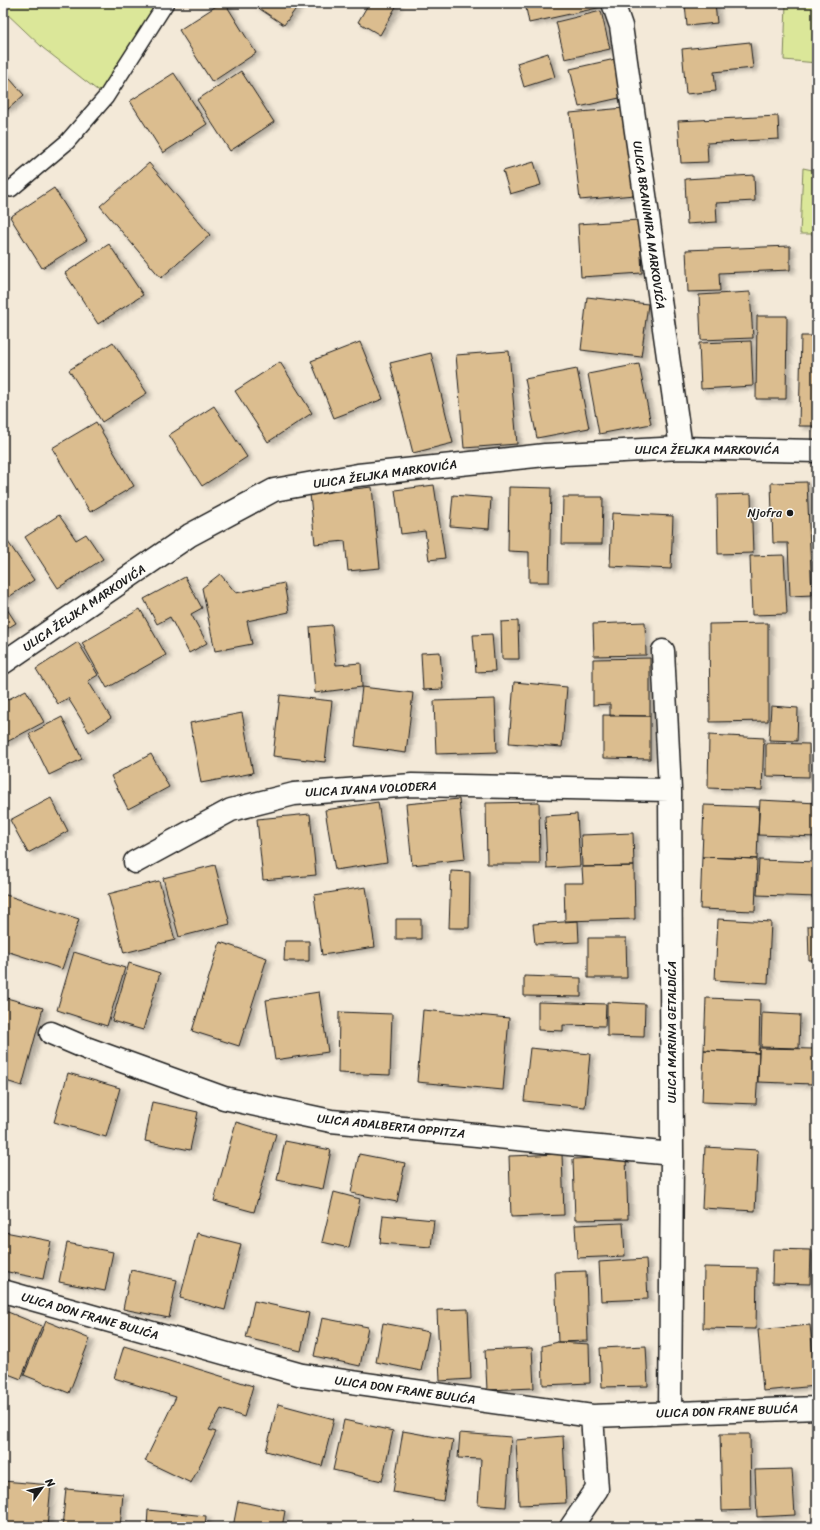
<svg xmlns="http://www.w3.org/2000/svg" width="820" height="1530" font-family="Sriracha,sans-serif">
	<defs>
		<filter id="shadow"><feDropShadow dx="4.5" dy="2.5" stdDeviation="2" flood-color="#0004"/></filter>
	</defs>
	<rect width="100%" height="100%" fill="#f3e9d8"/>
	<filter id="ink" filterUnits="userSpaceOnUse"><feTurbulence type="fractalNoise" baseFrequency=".025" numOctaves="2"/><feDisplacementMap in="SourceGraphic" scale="8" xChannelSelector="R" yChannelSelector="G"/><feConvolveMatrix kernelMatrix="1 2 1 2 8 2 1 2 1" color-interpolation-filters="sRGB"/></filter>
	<g filter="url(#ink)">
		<path fill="#dbe799" stroke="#7c825a" d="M 3,3 L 167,3 L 106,97 L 43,48 L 3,10 Z
			M 786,3 L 817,3 L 817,63 L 784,60 Z
			M 803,168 L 817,171 L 817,234 L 800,234 Z"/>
		<path fill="#dbbd8f" stroke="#1c1c1c" filter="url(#shadow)" d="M 221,3 L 225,3 L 256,53 L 212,82 L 179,30 Z
			M 251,3 L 300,3 L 284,25 Z
			M 369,3 L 398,3 L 380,35 L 358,22 Z
			M 525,3 L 602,3 L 602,7 L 529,23 Z
			M 685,3 L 726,3 L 715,4 L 717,23 L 687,26 Z
			M 601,11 L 610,49 L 565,59 L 556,22 Z
			M 750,42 L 753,68 L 714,72 L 716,91 L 686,94 L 682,49 Z
			M 548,53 L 555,77 L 524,87 L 517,63 Z
			M 615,59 L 624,97 L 579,107 L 570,69 Z
			M 3,71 L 24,95 L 7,110 L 3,106 Z
			M 241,71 L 274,122 L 230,151 L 197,100 Z
			M 174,73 L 207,124 L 163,153 L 130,101 Z
			M 624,108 L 634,195 L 580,200 L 570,113 Z
			M 778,116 L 779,139 L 707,143 L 708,162 L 681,163 L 678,121 Z
			M 534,162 L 541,185 L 510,194 L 503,171 Z
			M 149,163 L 210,235 L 161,278 L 100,206 Z
			M 754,175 L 755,201 L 716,203 L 717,222 L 687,224 L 685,179 Z
			M 54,188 L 87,240 L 42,268 L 10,217 Z
			M 639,220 L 642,273 L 581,277 L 578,224 Z
			M 109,244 L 143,295 L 98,324 L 65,273 Z
			M 790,246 L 790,270 L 719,273 L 720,291 L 688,292 L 686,250 Z
			M 750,292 L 753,338 L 701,340 L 699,295 Z
			M 587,297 L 648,304 L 641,357 L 581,350 Z
			M 757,316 L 787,316 L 786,399 L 756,399 Z
			M 801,336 L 817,336 L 817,426 L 799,426 Z
			M 751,341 L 753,386 L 701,389 L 699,343 Z
			M 113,342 L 147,393 L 102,422 L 69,370 Z
			M 360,342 L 383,399 L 334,418 L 311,361 Z
			M 509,351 L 517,444 L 464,448 L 456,355 Z
			M 431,353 L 453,443 L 413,453 L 390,363 Z
			M 280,362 L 312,413 L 268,442 L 235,391 Z
			M 639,364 L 651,424 L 599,434 L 588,374 Z
			M 577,369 L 589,428 L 537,438 L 525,379 Z
			M 214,406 L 247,457 L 202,486 L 169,435 Z
			M 96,422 L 134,486 L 90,512 L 52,448 Z
			M 807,482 L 812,595 L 790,596 L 788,543 L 773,543 L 771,483 Z
			M 434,485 L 445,558 L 429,560 L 425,531 L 401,534 L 395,490 Z
			M 372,487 L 380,568 L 348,571 L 345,541 L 315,544 L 310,494 Z
			M 509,487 L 551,488 L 549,582 L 529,582 L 529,552 L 508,551 Z
			M 751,494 L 753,553 L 718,554 L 717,495 Z
			M 453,495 L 491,498 L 489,529 L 450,526 Z
			M 563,497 L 603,497 L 602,544 L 562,544 Z
			M 612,513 L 673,516 L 671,569 L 610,566 Z
			M 59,515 L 76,540 L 86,534 L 103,559 L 58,588 L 25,537 Z
			M 8,542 L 34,580 L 3,601 L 3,545 Z
			M 784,555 L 787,614 L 752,615 L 750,556 Z
			M 220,574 L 236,593 L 284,583 L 289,612 L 247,621 L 252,644 L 215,651 L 202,588 Z
			M 185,577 L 202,608 L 191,614 L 207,643 L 189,653 L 170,617 L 157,624 L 144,599 Z
			M 3,603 L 16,623 L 3,631 Z
			M 140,609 L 166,655 L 107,688 L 82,643 Z
			M 518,621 L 519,659 L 502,659 L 501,622 Z
			M 645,622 L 646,655 L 594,656 L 593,624 Z
			M 768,623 L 768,721 L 710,722 L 709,624 Z
			M 332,625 L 336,665 L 361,663 L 362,687 L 315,693 L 310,627 Z
			M 492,634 L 495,671 L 476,672 L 473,635 Z
			M 78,642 L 98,675 L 88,681 L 111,718 L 89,732 L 68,698 L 58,704 L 36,669 Z
			M 440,652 L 443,689 L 423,690 L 421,653 Z
			M 650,658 L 650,716 L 610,716 L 610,704 L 593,705 L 593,659 Z
			M 514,682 L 567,687 L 562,747 L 509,743 Z
			M 362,687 L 413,693 L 406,753 L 355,746 Z
			M 26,690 L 44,722 L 3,744 L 3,702 Z
			M 280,695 L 332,701 L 325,762 L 273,756 Z
			M 495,699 L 497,752 L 436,754 L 434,701 Z
			M 771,706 L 798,708 L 797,741 L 769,740 Z
			M 242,713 L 253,773 L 201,783 L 190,723 Z
			M 603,715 L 650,716 L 650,759 L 603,758 Z
			M 62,717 L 82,759 L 49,775 L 29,734 Z
			M 709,735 L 764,738 L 762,790 L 708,788 Z
			M 766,743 L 809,744 L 809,777 L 766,776 Z
			M 151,754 L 169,787 L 128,809 L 111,776 Z
			M 51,798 L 68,831 L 28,853 L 10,820 Z
			M 459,799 L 465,859 L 412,865 L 406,804 Z
			M 760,800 L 817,803 L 817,837 L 758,835 Z
			M 378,802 L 387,862 L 335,870 L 325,810 Z
			M 539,802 L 540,864 L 487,864 L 486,803 Z
			M 704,805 L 759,807 L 757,859 L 702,857 Z
			M 310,814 L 316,875 L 263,880 L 257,819 Z
			M 577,814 L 580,866 L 547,868 L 545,816 Z
			M 633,833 L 634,866 L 582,867 L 581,835 Z
			M 702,857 L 757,859 L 755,911 L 700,909 Z
			M 759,860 L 817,862 L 817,897 L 757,895 Z
			M 215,865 L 230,924 L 179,937 L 163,878 Z
			M 634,866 L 635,919 L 565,921 L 564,883 L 583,883 L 582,867 Z
			M 451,871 L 470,872 L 469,928 L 449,928 Z
			M 159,881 L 175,940 L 124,953 L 108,894 Z
			M 366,887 L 375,947 L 322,955 L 314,895 Z
			M 3,894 L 79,919 L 62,969 L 3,950 Z
			M 396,919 L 421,919 L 421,939 L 396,939 Z
			M 718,919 L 771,922 L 768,983 L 715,980 Z
			M 578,921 L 579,942 L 535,944 L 533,924 Z
			M 817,925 L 817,960 L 809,960 L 808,926 Z
			M 588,938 L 626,938 L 627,978 L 588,978 Z
			M 285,941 L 309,941 L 309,961 L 284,961 Z
			M 220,942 L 267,958 L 239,1046 L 192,1031 Z
			M 74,952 L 125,968 L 107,1026 L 57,1010 Z
			M 129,963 L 160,973 L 143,1030 L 112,1021 Z
			M 524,976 L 581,978 L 581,997 L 524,996 Z
			M 319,992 L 328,1052 L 275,1060 L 266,1000 Z
			M 3,997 L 43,1008 L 22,1086 L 3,1080 Z
			M 706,998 L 760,1000 L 759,1053 L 704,1050 Z
			M 538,1002 L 606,1004 L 605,1026 L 563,1025 L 563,1031 L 538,1030 Z
			M 607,1002 L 645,1004 L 644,1037 L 607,1036 Z
			M 423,1010 L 509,1018 L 503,1090 L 417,1082 Z
			M 339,1012 L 392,1014 L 390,1075 L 338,1073 Z
			M 762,1013 L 800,1015 L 799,1048 L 761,1047 Z
			M 530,1048 L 590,1054 L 585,1107 L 524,1101 Z
			M 759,1048 L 814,1049 L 813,1084 L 758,1082 Z
			M 704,1050 L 759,1053 L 756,1104 L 702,1102 Z
			M 68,1073 L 120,1088 L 106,1137 L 54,1122 Z
			M 152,1102 L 198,1112 L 190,1150 L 145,1141 Z
			M 236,1122 L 276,1134 L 254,1212 L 214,1201 Z
			M 285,1141 L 331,1150 L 323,1189 L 277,1180 Z
			M 705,1147 L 758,1150 L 755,1211 L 702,1208 Z
			M 359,1154 L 405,1163 L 397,1202 L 351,1193 Z
			M 562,1154 L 564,1215 L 511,1217 L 509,1156 Z
			M 626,1157 L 628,1219 L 575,1220 L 573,1159 Z
			M 334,1192 L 360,1199 L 349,1248 L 322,1242 Z
			M 383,1215 L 434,1220 L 431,1247 L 380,1243 Z
			M 623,1223 L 625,1256 L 577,1258 L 575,1225 Z
			M 5,1232 L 51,1241 L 43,1279 L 3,1271 Z
			M 197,1233 L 241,1244 L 225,1310 L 180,1298 Z
			M 67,1243 L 113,1252 L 105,1291 L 59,1282 Z
			M 773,1249 L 811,1250 L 810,1284 L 772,1283 Z
			M 646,1259 L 648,1299 L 601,1301 L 599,1262 Z
			M 704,1267 L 757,1268 L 756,1329 L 703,1328 Z
			M 131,1270 L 177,1280 L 169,1318 L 123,1309 Z
			M 586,1271 L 588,1341 L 558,1342 L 555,1272 Z
			M 254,1301 L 309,1313 L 301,1351 L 246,1338 Z
			M 468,1309 L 471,1379 L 440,1381 L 437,1310 Z
			M 3,1310 L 42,1326 L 21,1379 L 3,1372 Z
			M 322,1318 L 368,1327 L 360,1366 L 314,1356 Z
			M 46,1321 L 90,1339 L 69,1393 L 24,1375 Z
			M 383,1323 L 429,1332 L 421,1371 L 376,1362 Z
			M 810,1325 L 816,1386 L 763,1391 L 758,1330 Z
			M 558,1342 L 589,1344 L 590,1383 L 543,1385 L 542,1346 Z
			M 124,1346 L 253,1386 L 244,1417 L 221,1409 L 209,1430 L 216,1432 L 191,1483 L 145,1461 L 176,1397 L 114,1378 Z
			M 646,1346 L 648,1386 L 602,1387 L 600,1348 Z
			M 532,1348 L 534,1388 L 487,1390 L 485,1350 Z
			M 278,1404 L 334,1419 L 322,1466 L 266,1451 Z
			M 344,1420 L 393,1431 L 382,1481 L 333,1470 Z
			M 403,1431 L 453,1440 L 443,1501 L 393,1492 Z
			M 460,1433 L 511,1437 L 506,1507 L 478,1505 L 481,1459 L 458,1458 Z
			M 720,1434 L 750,1434 L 751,1510 L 722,1511 Z
			M 563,1436 L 566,1503 L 519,1505 L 516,1440 Z
			M 792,1469 L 795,1515 L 757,1517 L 755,1470 Z
			M 3,1481 L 51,1485 L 47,1527 L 3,1527 Z
			M 66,1489 L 123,1494 L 120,1527 L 62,1527 Z
			M 238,1501 L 285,1511 L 282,1527 L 233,1527 Z
			M 148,1510 L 206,1516 L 205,1527 L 147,1527 Z"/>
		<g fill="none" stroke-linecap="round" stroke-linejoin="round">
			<g stroke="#1c1c1c" stroke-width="18">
				<path id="lane" d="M 11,189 L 67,142 L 106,97 L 166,3"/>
			</g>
			<g stroke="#1c1c1c" stroke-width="25">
				<path id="street" d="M 613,3 L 621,26 L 681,448
					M 663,651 L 670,790 L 672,1154 L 670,1413
					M 3,663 L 190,535 L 274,490 L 358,475 L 545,455 L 681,448 L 817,451
					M 135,862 L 231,810 L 294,794 L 412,785 L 670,790
					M 51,1033 L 86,1048 L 224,1098 L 331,1121 L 672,1154
					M 3,1291 L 302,1375 L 592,1416 L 817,1408
					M 571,1527 L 597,1489 L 592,1416"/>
			</g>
			<use href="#lane" stroke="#fdfcf7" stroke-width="15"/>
			<use href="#street" stroke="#fdfcf7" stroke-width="22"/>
		</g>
	</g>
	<circle fill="#1c1c1c" stroke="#fdfcf7" stroke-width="1.5" cx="790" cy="513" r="4"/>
	<g text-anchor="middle" stroke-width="3" stroke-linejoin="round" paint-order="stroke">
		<g font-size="12" fill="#1c1c1c" stroke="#fdfcf7">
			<text transform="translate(649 225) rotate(82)" y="4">ULICA BRANIMIRA MARKOVIĆA</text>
			<text x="707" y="454">ULICA ŽELJKA MARKOVIĆA</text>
			<text transform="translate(385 474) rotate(-8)" y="4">ULICA ŽELJKA MARKOVIĆA</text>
			<text transform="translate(84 608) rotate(-34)" y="4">ULICA ŽELJKA MARKOVIĆA</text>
			<text transform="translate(371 789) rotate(-3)" y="4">ULICA IVANA VOLODERA</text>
			<text transform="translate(672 1032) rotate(-90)" y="4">ULICA MARINA GETALDIĆA</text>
			<text transform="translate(391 1126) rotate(6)" y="4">ULICA ADALBERTA OPPITZA</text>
			<text transform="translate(90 1316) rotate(16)" y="4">ULICA DON FRANE BULIĆA</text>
			<text transform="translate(405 1390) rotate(8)" y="4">ULICA DON FRANE BULIĆA</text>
			<text transform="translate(727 1411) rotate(-2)" y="4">ULICA DON FRANE BULIĆA</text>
		</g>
		<g font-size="12" fill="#1c1c1c" stroke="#fdfcf7" text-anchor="end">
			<text x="782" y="517">Njofra</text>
		</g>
	</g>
	<rect width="820" height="1530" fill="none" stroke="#fdfcf7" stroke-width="16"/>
	<rect x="8" y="8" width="804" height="1514" fill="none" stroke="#1c1c1c" stroke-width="1.5" filter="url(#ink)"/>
	<g transform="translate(42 1488) rotate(57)" stroke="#fdfcf7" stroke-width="3" paint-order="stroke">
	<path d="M0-3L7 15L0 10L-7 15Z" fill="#1c1c1c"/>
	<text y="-6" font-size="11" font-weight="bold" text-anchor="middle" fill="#1c1c1c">N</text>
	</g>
</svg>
